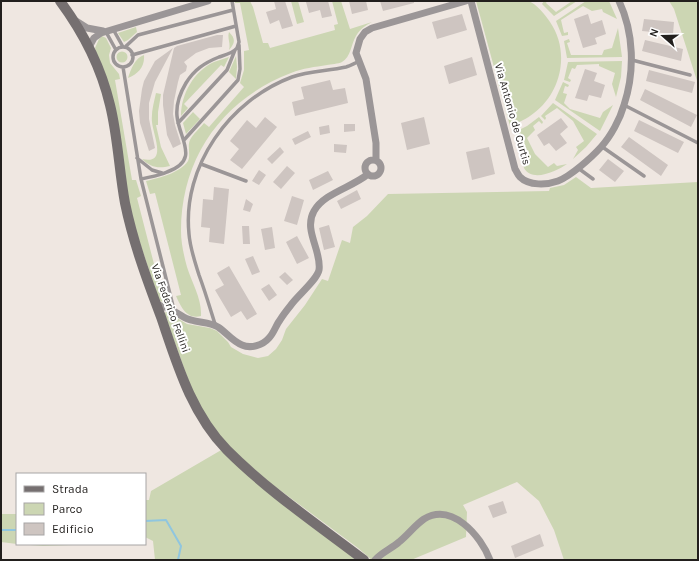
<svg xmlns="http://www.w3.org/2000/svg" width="699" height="561" font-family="Karla,sans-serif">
	<rect width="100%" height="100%" fill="#efe7e1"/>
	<path fill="#ccd6b3" d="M 235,1 L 250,1 L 253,7 L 263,43 L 268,43 L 270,48 L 335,30 L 334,25 L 338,24 L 332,1 L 341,1 L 350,29 L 372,22 C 366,25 360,29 356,36 C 351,44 351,57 342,62 C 338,64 331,64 327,65 C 315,67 303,68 291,73 C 223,99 181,157 181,231 C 181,243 184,256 187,267 C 192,283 202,299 201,316 C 187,320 181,307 176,296 L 181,295 L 155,193 L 150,194 L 146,181 C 159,178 180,173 188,161 C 191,155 187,146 190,140 C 193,134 200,128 204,123 L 209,127 L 244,87 L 240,83 L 244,70 L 244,51 L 249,50 L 240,3 L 235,3 Z
		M 291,1 L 298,1 L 304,22 L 297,24 Z
		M 476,1 C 489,1 503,1 516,1 C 520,1 525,0 528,1 C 536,3 546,16 550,22 C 570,51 562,92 534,113 C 527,119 519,122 510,126 Z
		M 544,1 L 547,1 L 546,3 L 556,12 L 572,1 L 577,1 L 554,16 L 542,4 Z
		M 586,1 L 609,1 L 617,19 L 603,12 L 602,9 L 592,11 L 583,6 L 561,20 L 564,33 L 568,32 L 568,35 L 562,36 L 556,21 Z
		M 669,1 L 698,1 L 698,84 L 674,9 Z
		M 136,27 L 137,32 L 128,40 L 124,42 L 118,33 Z
		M 618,28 L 622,57 L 567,58 L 564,41 L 569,39 L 570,42 L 567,43 L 571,55 L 602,55 L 604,50 L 612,48 Z
		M 229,32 C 236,39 235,43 229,50 C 231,43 227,39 229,32 Z
		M 102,36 L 106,38 L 111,48 L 109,55 L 110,63 L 119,74 L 120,79 L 115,80 L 132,180 L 136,180 L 141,196 L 137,198 L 163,299 L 167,298 L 164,303 L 159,300 L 133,222 L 95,48 L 99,39 Z
		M116.5 57a5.5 5.5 0 1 1 11 0a5.5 5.5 0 1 1-11 0Z
		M 144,55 C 145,67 138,74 128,78 C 131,69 135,58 144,55 Z
		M 236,56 L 237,67 L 236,79 L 229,72 Z
		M 229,57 L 224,67 L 221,65 L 184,104 L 188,108 L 181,116 C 181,94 194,71 214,62 C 219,60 224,59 229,57 Z
		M 622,61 L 621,77 L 616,97 L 612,84 L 615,73 L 599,66 L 599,64 L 577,65 L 575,69 L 572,68 L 568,78 L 571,80 L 570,82 L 564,80 L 568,62 Z
		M 563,82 L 569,85 L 568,87 L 565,86 L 563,93 L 567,94 L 564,103 L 570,109 L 600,118 L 603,112 L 613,105 L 600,131 L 555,100 Z
		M 156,93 L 161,94 L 158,112 L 158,125 L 156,125 L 161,147 L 170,166 C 158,169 150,167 142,159 C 168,165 153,135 152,122 C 151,112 154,102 156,93 Z
		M 553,103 L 597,134 L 586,147 L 573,159 L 578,150 L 576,147 L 584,141 L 573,121 L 557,108 L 545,116 L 546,118 L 545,120 L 541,116 Z
		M 193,112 L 200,119 L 186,134 L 183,123 Z
		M 539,117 L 543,122 L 542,124 L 539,121 L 533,126 L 535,130 L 527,138 L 535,154 L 548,167 L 554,163 L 557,166 L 567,164 C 557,171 532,183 524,168 L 515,132 L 527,126 Z
		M 576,177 L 591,188 L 698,182 L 698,560 L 564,560 L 554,530 L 539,501 L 517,482 L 463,505 L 467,512 L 466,537 L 411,560 L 372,560 L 358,548 L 269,482 L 227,445 L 207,420 L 196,401 L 164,313 L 167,312 L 187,324 L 210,328 L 217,331 L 228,342 L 231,347 L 243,354 L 258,358 L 268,356 L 276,349 L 282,340 L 286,329 L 305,305 L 322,279 L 328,281 L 342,240 L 350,243 L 353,227 L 367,216 L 388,194 L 549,191 L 550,188 L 564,185 Z
		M 223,449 L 358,560 L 155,560 L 153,541 L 145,537 L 145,500 L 149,500 L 151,491 Z
		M 1,514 L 17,514 L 17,544 L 1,542 Z
		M 17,544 L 103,544 L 43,546 Z"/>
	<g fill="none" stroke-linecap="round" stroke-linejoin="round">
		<path stroke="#90c6df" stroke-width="2" d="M 145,521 L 166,520 L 181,546 L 178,560
			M 1,530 L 17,530"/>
	</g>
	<path fill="#cec5c1" d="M 274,1 L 285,1 L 293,26 L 282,29 L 279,20 L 270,24 L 266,12 L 276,9 Z
		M 310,1 L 328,1 L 332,16 L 322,18 L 320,10 L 309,13 L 306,2 Z
		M 349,1 L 366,1 L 368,10 L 352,14 Z
		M 380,1 L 414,1 L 414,3 L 383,11 Z
		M 462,14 L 467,30 L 437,39 L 432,22 Z
		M 588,14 L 591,24 L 602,20 L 606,34 L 595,38 L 597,44 L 583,48 L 574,19 Z
		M 644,19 L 674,22 L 673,34 L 642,31 Z
		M 217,35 L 223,35 L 222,47 L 209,48 L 196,53 L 184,62 L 187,66 L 186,71 L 180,75 L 178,82 L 174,101 L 173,114 L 175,125 L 181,144 L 173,148 L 167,135 L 163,105 L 163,95 L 174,48 L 177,46 Z
		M 645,40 L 683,49 L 681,61 L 642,51 Z
		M 173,48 L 155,82 L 149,103 L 149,119 L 155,148 L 149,151 L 140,123 L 139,111 L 142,89 L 144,81 L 155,61 Z
		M 472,57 L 477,75 L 449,84 L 444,66 Z
		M 585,69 L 597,73 L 594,81 L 605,85 L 601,98 L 589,95 L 587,101 L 575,98 Z
		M 649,70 L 695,82 L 692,93 L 646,81 Z
		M 330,80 L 333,90 L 345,88 L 348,103 L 295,116 L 292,102 L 304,99 L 301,87 Z
		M 645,89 L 697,115 L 691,127 L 640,100 Z
		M 265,117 L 277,127 L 242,169 L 230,160 L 239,149 L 230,141 L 247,120 L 256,128 Z
		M 424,117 L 430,144 L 407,150 L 401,123 Z
		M 561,118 L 568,127 L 560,134 L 567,143 L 556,151 L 549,143 L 544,146 L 537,135 Z
		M 639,120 L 684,142 L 678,153 L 634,131 Z
		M 344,124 L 355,124 L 355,131 L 344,132 Z
		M 329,125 L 330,133 L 320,135 L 319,127 Z
		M 308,131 L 311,137 L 295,145 L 292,139 Z
		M 629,137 L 668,165 L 661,176 L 621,147 Z
		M 334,144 L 347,145 L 346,153 L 334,152 Z
		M 280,147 L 284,152 L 272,164 L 267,159 Z
		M 489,147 L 495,174 L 472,180 L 466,152 Z
		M 608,159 L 624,171 L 615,182 L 599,170 Z
		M 287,166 L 295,173 L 281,189 L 273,182 Z
		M 259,170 L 266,175 L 259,185 L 252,181 Z
		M 328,171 L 333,180 L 313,190 L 309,180 Z
		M 214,187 L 229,189 L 224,244 L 209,242 L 210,228 L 201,227 L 203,199 L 213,200 Z
		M 357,190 L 361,199 L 341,209 L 337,201 Z
		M 292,196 L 304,200 L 297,225 L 284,221 Z
		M 246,199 L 253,204 L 250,212 L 243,210 Z
		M 329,225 L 335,247 L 324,250 L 319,228 Z
		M 242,226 L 249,226 L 250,244 L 243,244 Z
		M 272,227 L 275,248 L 265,250 L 261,229 Z
		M 297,236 L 309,258 L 297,264 L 286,242 Z
		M 253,256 L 260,272 L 252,275 L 245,259 Z
		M 229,266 L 257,314 L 247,320 L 241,311 L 231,317 L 215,290 L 224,285 L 217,273 Z
		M 285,272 L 293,280 L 287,285 L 279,277 Z
		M 269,284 L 277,295 L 269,301 L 261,289 Z
		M 503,501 L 507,513 L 493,518 L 488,506 Z
		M 540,534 L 544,546 L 515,558 L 511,546 Z"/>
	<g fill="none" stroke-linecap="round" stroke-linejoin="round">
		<path stroke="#9b9697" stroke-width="3.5" d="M 113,29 L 123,47
			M 106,32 L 116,50
			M113 57a10 10 0 1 1 20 0a10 10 0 1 1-20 0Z
			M 125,47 L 138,35 L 233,10
			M 132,55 L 236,26
			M 632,60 L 690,75
			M 123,67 L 141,179 L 174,310
			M 624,105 L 698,143
			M 178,123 L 227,70 L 235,50
			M 184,140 L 238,80 L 240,69 L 239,45
			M 601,146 L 644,176
			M 137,158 L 152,170 L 162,173
			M 201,164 L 246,181
			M 578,168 L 593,179
			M 141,179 C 149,177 159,176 167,172 C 201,160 179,139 177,116 C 176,105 180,93 186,83 C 194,70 204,63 219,57 C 225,55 233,53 237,48 L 239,42 L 232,1
			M 215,324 C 210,308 205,291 199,275 C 195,262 190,248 189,234 C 182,166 230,100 292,77 C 309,71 328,71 346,67 C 350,66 355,63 360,61"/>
		<path stroke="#9b9697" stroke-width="7" d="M 471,1 L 515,169 C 517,172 518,175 520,177 C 529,186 547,185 558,181 C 571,176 592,157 601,147 C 611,136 620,119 624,105 C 635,71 634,33 619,1
			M 76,21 L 87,28 L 103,31
			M 89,47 L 94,38 L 101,33 L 208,1
			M 376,160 L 376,143 L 366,79 L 356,53 L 360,39 L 365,32 L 372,28 L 466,1
			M365 168a8 8 0 1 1 16 0a8 8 0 1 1-16 0Z
			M 156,304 C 162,306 169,308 175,312 C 181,315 185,319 191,320 C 200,323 209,322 218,327 C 226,332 232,341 242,345 C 251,349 263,345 269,338 C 274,333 276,325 280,320 C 283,315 287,310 291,305 C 297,296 317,280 319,270 C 322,251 303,230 314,211 C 324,193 353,187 368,174
			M 375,560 C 382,552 391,549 399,542 C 408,535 415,525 424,519 C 452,502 481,536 490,560"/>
		<path stroke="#756f70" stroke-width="10" d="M 60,1 C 83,32 101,67 110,105 C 118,137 119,171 125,203 C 133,242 147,280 161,317 C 177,364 191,413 227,450 C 268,491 318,525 364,560"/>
	</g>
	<g text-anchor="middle" stroke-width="4" stroke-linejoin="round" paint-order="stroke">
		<g font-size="11" fill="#221f1d" stroke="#fff">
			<text transform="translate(513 114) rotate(74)" y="4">Via Antonio de Curtis</text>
			<text transform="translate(171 308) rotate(70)" y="4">Via Federico Fellini</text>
		</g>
	</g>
	<rect width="699" height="561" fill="none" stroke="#221f1d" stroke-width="4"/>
	<rect x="16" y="473" width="130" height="72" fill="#ffffff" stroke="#a7a5a5"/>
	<rect x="24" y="486" width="20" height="6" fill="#756f70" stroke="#a7a5a5"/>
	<text x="52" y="493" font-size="12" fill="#221f1d">Strada</text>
	<rect x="24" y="503" width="20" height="12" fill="#ccd6b3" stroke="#a7a5a5"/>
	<text x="52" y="513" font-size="12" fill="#221f1d">Parco</text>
	<rect x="24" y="523" width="20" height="12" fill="#cec5c1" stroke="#a7a5a5"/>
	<text x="52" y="533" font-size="12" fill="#221f1d">Edificio</text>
	<g transform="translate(663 36) rotate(290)" stroke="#ffffff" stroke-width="3" paint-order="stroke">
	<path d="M0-3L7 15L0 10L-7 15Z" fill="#221f1d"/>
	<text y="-6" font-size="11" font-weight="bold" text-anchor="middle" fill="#221f1d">N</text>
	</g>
</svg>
